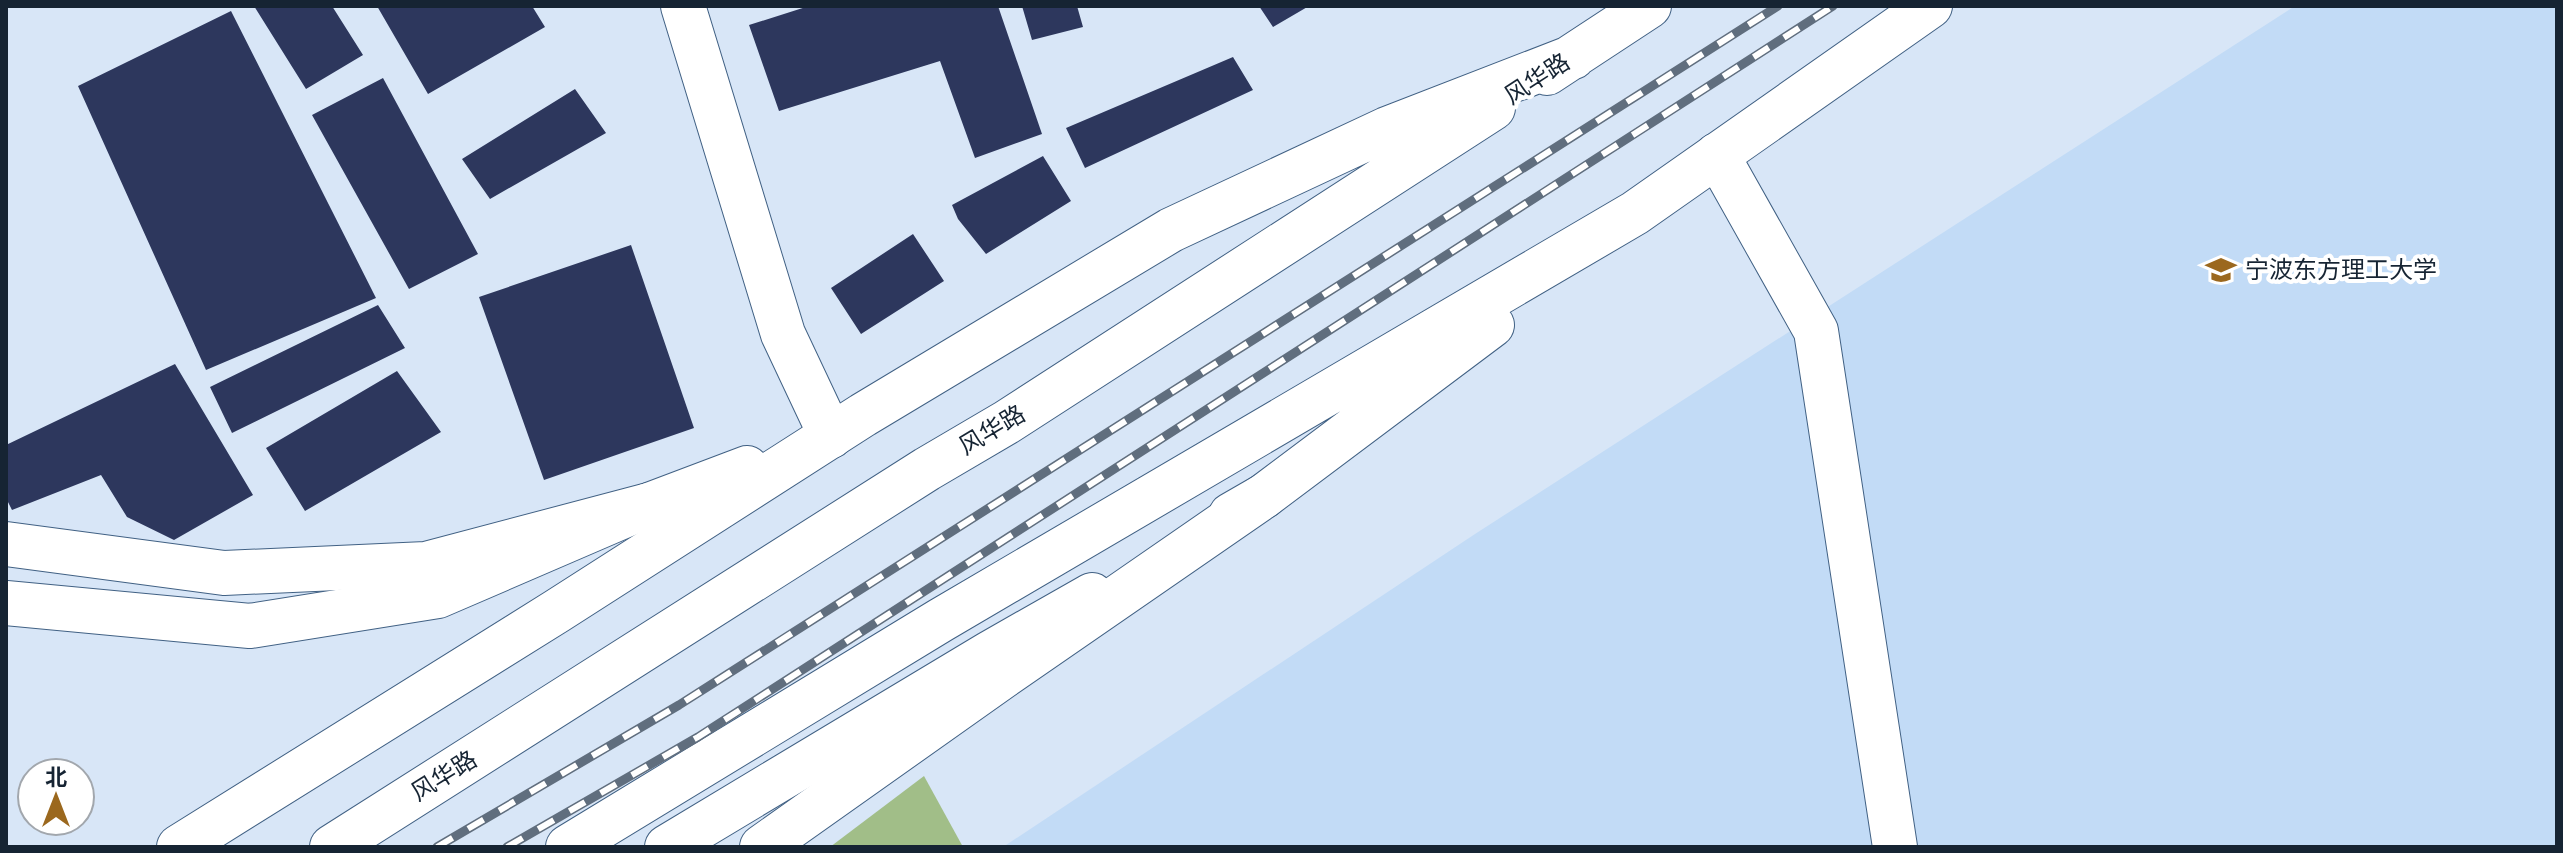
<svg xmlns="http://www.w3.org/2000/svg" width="2563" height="853" font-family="'Open Sans','Noto Sans SC',sans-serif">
	<rect width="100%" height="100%" fill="#d8e6f7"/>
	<path fill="#c2dbf6" d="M 2295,6 L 2557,6 L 2557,847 L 1003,847 L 1475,534 Z"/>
	<path fill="#a1be88" d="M 924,776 L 963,847 L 830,847 Z"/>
	<path fill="#2d375d" d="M 254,6 L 332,6 L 363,55 L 306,89 Z
		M 377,6 L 532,6 L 545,27 L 428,94 Z
		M 809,6 L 998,6 L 1042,134 L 975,158 L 940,61 L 779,111 L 749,25 Z
		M 1022,6 L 1077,6 L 1083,27 L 1032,40 Z
		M 1259,6 L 1309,6 L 1273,27 Z
		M 231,11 L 376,298 L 206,370 L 78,86 Z
		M 1233,57 L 1253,90 L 1085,168 L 1066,128 Z
		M 383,78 L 478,254 L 409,289 L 312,115 Z
		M 575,89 L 606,133 L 490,199 L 462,159 Z
		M 1043,156 L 1071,201 L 986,254 L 958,219 L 952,205 Z
		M 913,234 L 944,281 L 861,334 L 831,288 Z
		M 631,245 L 694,428 L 544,480 L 479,297 Z
		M 378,305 L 405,348 L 232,433 L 210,387 Z
		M 175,364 L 253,495 L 174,540 L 127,517 L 101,475 L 12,510 L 6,498 L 6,445 Z
		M 397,371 L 441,432 L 305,511 L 266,448 Z"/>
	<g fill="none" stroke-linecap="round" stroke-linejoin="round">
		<g stroke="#416184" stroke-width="46">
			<path id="minor" d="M 683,6 L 783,334 L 831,436
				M 1717,155 L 1816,331 L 1895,847"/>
		</g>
		<g stroke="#416184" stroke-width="46">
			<path id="major" d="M 1547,73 L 1649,6
				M 1231,515 L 1264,496 L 1492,325
				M 6,544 L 224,573 L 426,564 L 649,505 L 747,468
				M 179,847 L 557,611 L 863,415 L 1171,230 L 1387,129 L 1573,57
				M 332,847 L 927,469 L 1007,422 L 1493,108
				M 568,847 L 941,620 L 1635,213 L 1930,6
				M 667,847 L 990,653 L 1092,595"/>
		</g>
		<g stroke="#416184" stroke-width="46">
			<path id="highway" d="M 6,603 L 250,626 L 438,596 L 649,505
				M 762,847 L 1002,677 L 1264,496"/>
		</g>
		<use href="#minor" stroke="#fff" stroke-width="44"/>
		<use href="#major" stroke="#fff" stroke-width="44"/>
		<use href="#highway" stroke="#fff" stroke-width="44"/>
		<g stroke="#606e7e" stroke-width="9">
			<path id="rail" d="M 437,847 L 679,705 L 1778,6
				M 507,847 L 698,737 L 1833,6"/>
		</g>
		<use href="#rail" stroke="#fff" stroke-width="6" stroke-dasharray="18" stroke-linecap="butt"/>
	</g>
	<defs>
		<g id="university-bare" transform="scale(2.4)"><path d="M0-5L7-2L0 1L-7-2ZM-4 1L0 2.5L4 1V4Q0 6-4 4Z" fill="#9b681e" stroke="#fff" stroke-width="2.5" paint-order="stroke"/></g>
	</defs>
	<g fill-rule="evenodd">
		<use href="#university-bare" x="2221" y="270"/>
	</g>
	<g text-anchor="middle" stroke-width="8" stroke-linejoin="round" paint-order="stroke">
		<g font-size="24" fill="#162433" stroke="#fff">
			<text transform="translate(1537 79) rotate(-33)" y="8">风华路</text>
			<text transform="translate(992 430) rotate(-31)" y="8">风华路</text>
			<text transform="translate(444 776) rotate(-32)" y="8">风华路</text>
		</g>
		<g font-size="24" fill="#162433" stroke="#fff" text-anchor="start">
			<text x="2245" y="278">宁波东方理工大学</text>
		</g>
	</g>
	<rect width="2563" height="853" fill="none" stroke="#162433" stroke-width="16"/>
	<g transform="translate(56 797)"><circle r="38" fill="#ffffff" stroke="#a2a7ad" stroke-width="2"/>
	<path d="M0-6L14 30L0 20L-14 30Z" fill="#9b681e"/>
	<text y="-12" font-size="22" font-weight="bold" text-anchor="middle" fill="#162433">北</text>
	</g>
</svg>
